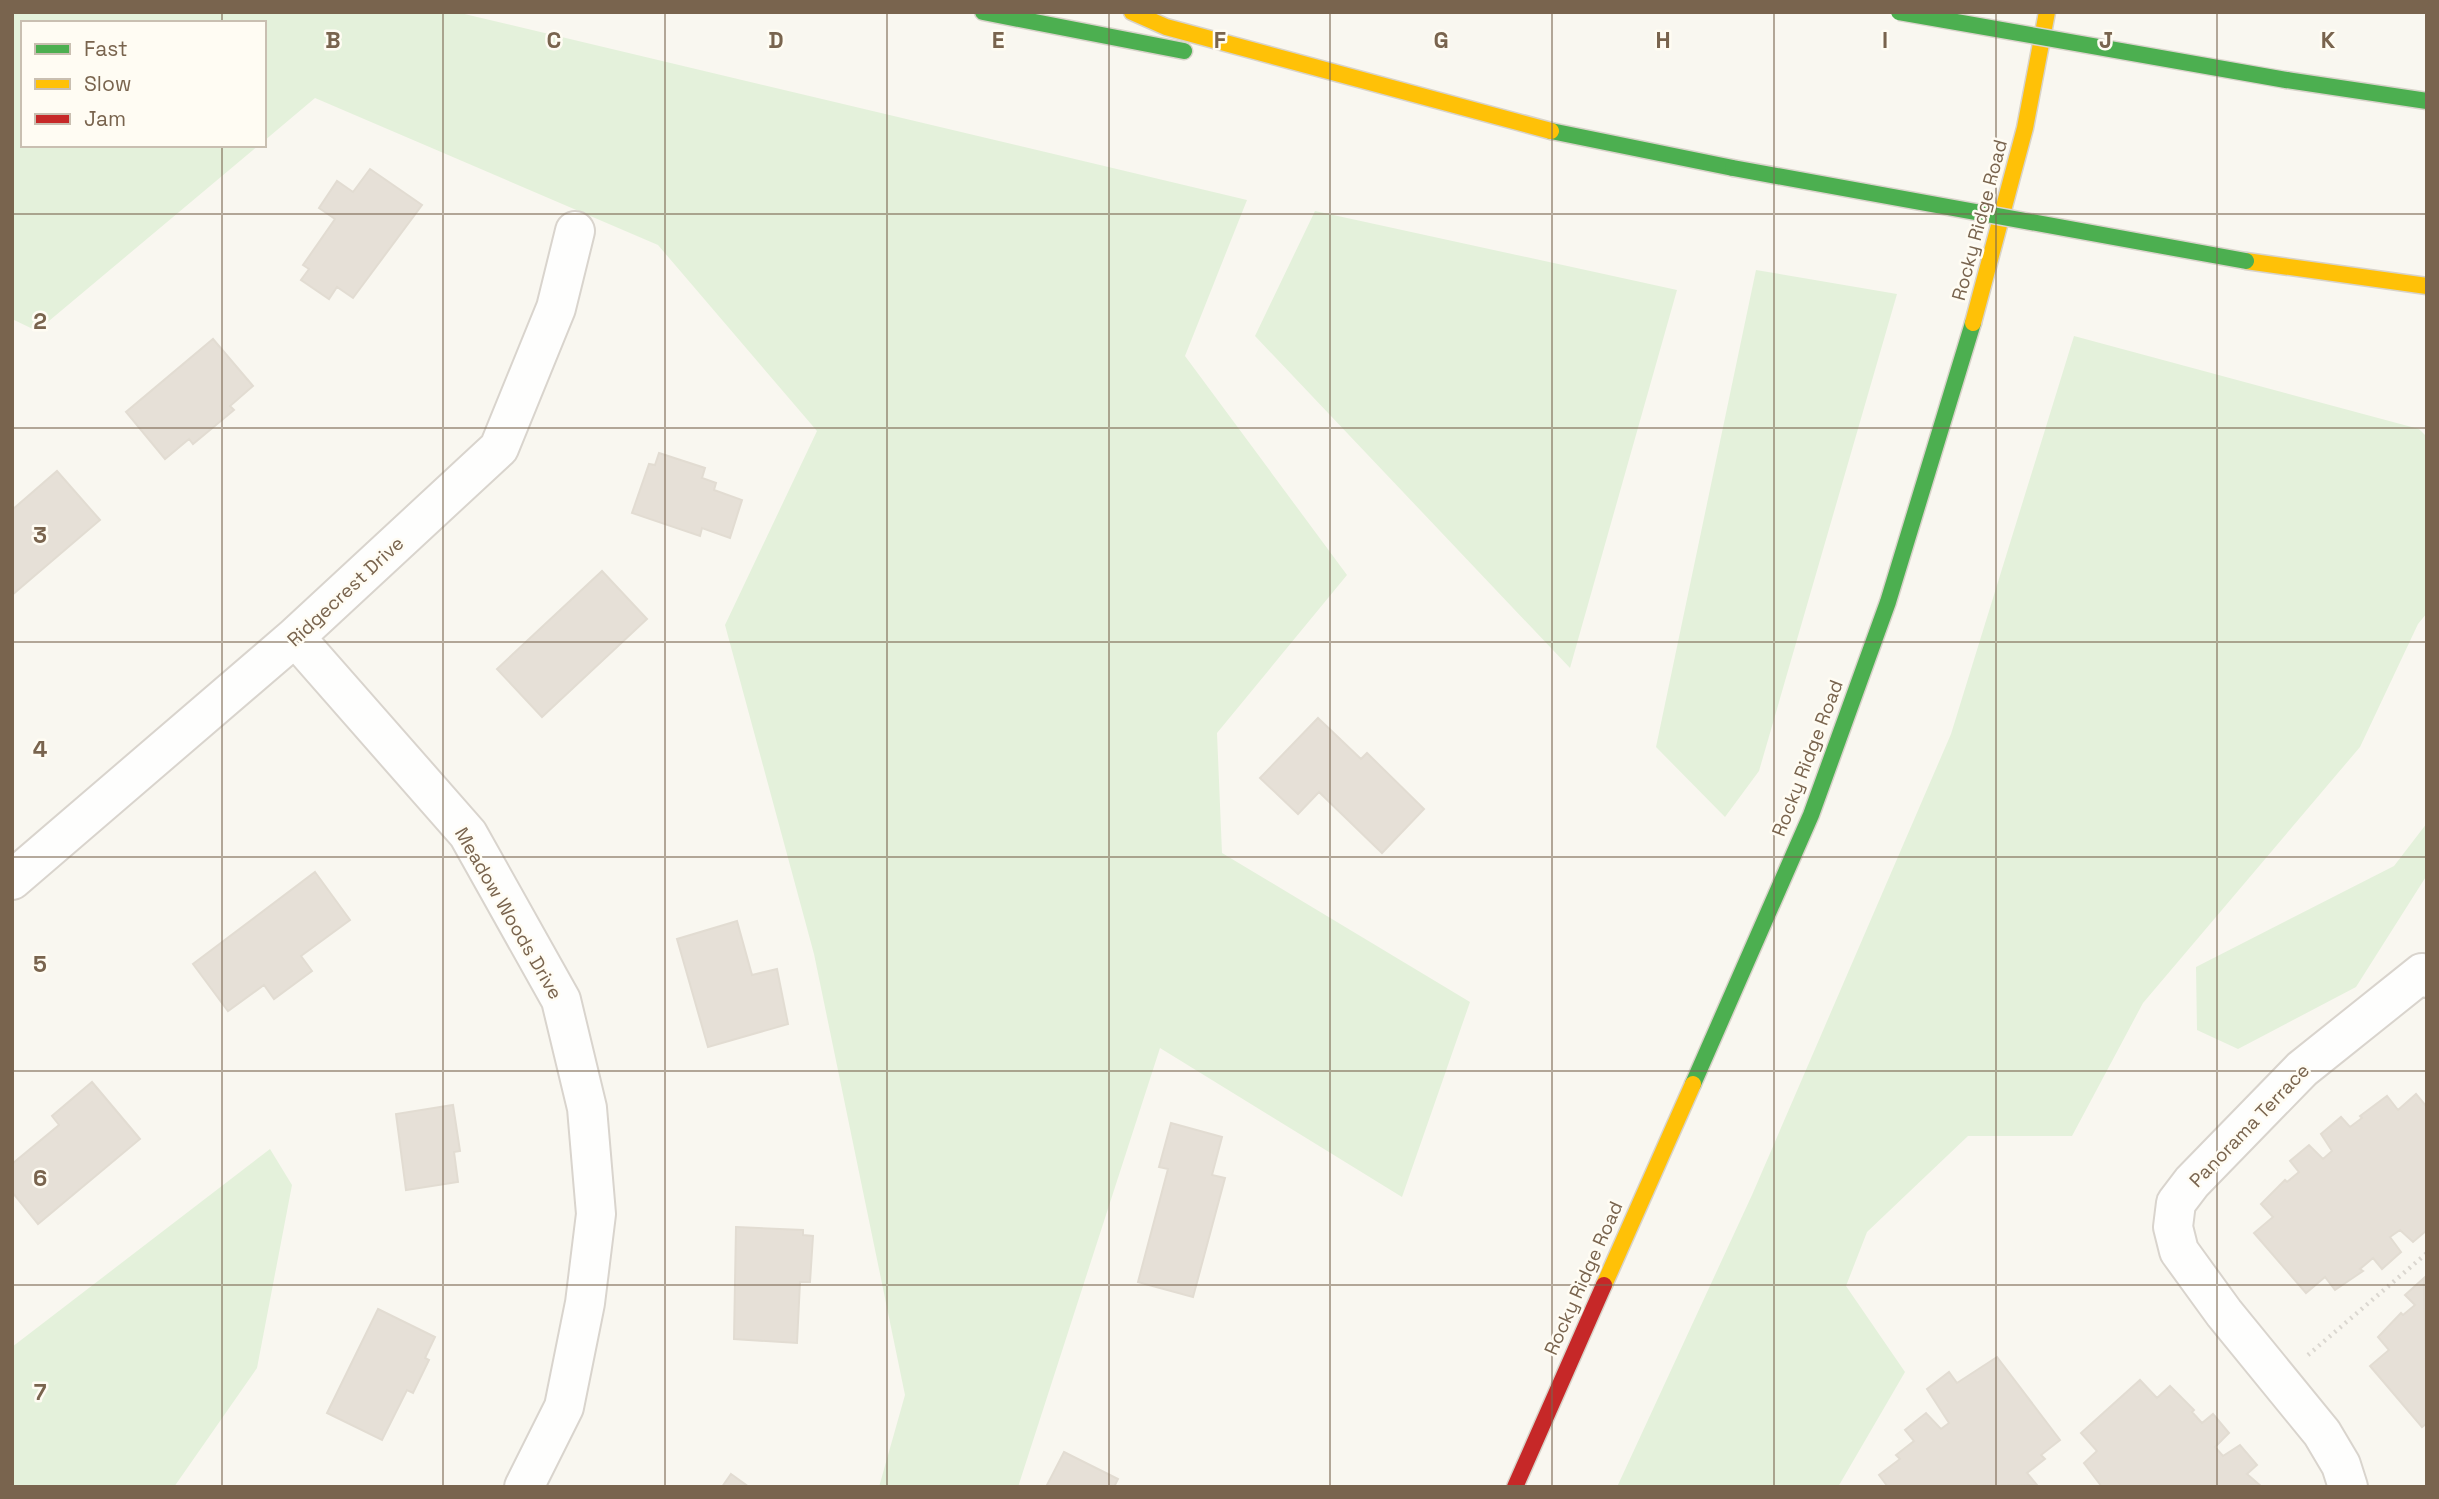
<svg xmlns="http://www.w3.org/2000/svg" width="2439" height="1499" font-family="'Space Grotesk',sans-serif">
	<rect width="100%" height="100%" fill="#f9f7f0"/>
	<path fill="#e4f1db" d="M 12,12 L 456,12 L 1247,200 L 1185,356 L 1347,575 L 1217,733 L 1222,853 L 1470,1002 L 1402,1197 L 1160,1048 L 1018,1487 L 879,1487 L 905,1395 L 814,954 L 725,625 L 817,431 L 658,245 L 315,98 L 264,141 L 264,23 L 23,23 L 23,145 L 259,145 L 37,331 L 12,319 Z
		M 1315,211 L 1677,290 L 1570,668 L 1255,336 Z
		M 1756,270 L 1897,294 L 1759,771 L 1725,817 L 1656,747 Z
		M 2074,336 L 2419,429 L 2427,437 L 2427,613 L 2418,624 L 2360,747 L 2143,1003 L 2072,1136 L 1968,1136 L 1867,1232 L 1846,1286 L 1905,1372 L 1838,1487 L 1617,1487 L 1752,1195 L 1951,734 Z
		M 2427,823 L 2427,875 L 2356,987 L 2238,1049 L 2197,1030 L 2196,967 L 2394,866 Z
		M 270,1149 L 292,1185 L 257,1368 L 174,1487 L 12,1487 L 12,1347 Z"/>
	<path fill="#e6e0d7" stroke="#e2dcd2" stroke-width="2" d="M 370,169 L 422,205 L 353,298 L 337,287 L 329,299 L 301,280 L 309,269 L 303,265 L 335,219 L 319,208 L 337,181 L 353,192 Z
		M 213,339 L 253,386 L 230,406 L 234,410 L 193,444 L 189,439 L 165,459 L 126,412 Z
		M 659,453 L 705,468 L 702,478 L 716,483 L 714,490 L 742,500 L 730,538 L 702,528 L 700,536 L 632,513 L 649,464 L 655,465 Z
		M 57,471 L 100,520 L 12,595 L 12,510 Z
		M 602,571 L 647,619 L 542,717 L 497,669 Z
		M 1318,718 L 1361,759 L 1367,753 L 1424,809 L 1382,853 L 1319,792 L 1298,814 L 1260,778 Z
		M 315,872 L 350,920 L 301,956 L 312,971 L 274,999 L 264,985 L 228,1011 L 193,964 Z
		M 737,921 L 752,975 L 777,969 L 788,1024 L 708,1047 L 677,939 Z
		M 92,1082 L 140,1139 L 38,1224 L 12,1192 L 12,1164 L 59,1125 L 52,1116 Z
		M 2416,1094 L 2427,1107 L 2427,1230 L 2413,1242 L 2400,1230 L 2390,1237 L 2401,1252 L 2382,1269 L 2373,1258 L 2360,1269 L 2363,1271 L 2335,1290 L 2325,1277 L 2306,1293 L 2254,1233 L 2273,1217 L 2261,1204 L 2285,1180 L 2287,1182 L 2299,1172 L 2290,1161 L 2309,1145 L 2323,1159 L 2332,1151 L 2321,1134 L 2341,1117 L 2350,1127 L 2362,1118 L 2360,1116 L 2387,1096 L 2398,1110 Z
		M 453,1105 L 460,1151 L 454,1152 L 458,1182 L 406,1190 L 396,1114 Z
		M 1171,1123 L 1222,1137 L 1212,1175 L 1225,1178 L 1193,1297 L 1138,1282 L 1168,1169 L 1159,1167 Z
		M 736,1227 L 803,1230 L 803,1235 L 813,1236 L 810,1282 L 800,1282 L 797,1343 L 734,1339 Z
		M 2424,1278 L 2427,1423 L 2422,1427 L 2370,1366 L 2389,1350 L 2378,1337 L 2401,1313 L 2403,1315 L 2415,1305 L 2405,1295 Z
		M 378,1309 L 435,1337 L 425,1358 L 429,1360 L 413,1393 L 407,1390 L 382,1440 L 327,1413 Z
		M 1997,1357 L 2060,1440 L 2041,1455 L 2045,1459 L 2027,1473 L 2037,1485 L 1888,1487 L 1879,1475 L 1900,1459 L 1896,1455 L 1914,1441 L 1905,1430 L 1926,1413 L 1941,1429 L 1949,1423 L 1927,1389 L 1949,1372 L 1957,1383 Z
		M 2140,1380 L 2157,1398 L 2170,1386 L 2194,1410 L 2192,1412 L 2202,1423 L 2213,1414 L 2229,1433 L 2215,1447 L 2223,1456 L 2240,1445 L 2257,1465 L 2247,1474 L 2262,1487 L 2102,1487 L 2084,1463 L 2097,1451 L 2081,1433 Z
		M 1064,1452 L 1118,1479 L 1114,1487 L 1046,1487 Z
		M 731,1474 L 749,1487 L 722,1487 Z"/>
	<g fill="none" stroke-linecap="round" stroke-linejoin="round">
		<g stroke="#d9d4cd" stroke-width="42">
			<path id="street" d="M 295,637 L 468,834 L 561,1000 L 587,1108 L 596,1214 L 585,1303 L 564,1407 L 524,1487
				M 12,880 L 295,637 L 499,448 L 556,308 L 575,231
				M 2348,1487 L 2341,1465 L 2322,1433 L 2224,1313 L 2179,1251 L 2173,1227 L 2176,1203 L 2192,1182 L 2302,1069 L 2422,973 L 2427,978"/>
		</g>
		<g stroke="#d8d3ca" stroke-width="19">
			<path id="fast" d="M 983,12 L 1184,51
				M 2286,80 L 2427,101
				M 1551,131 L 1733,168
				M 1693,1084 L 1811,815 L 1888,602 L 1973,323"/>
		</g>
		<g stroke="#d8d3ca" stroke-width="19">
			<path id="slow" d="M 1132,12 L 1166,27 L 1551,131
				M 2246,261 L 2427,286
				M 1973,323 L 2025,128 L 2047,12
				M 1604,1285 L 1693,1084"/>
		</g>
		<g stroke="#d8d3ca" stroke-width="19">
			<path id="jam" d="M 1515,1487 L 1604,1285"/>
		</g>
		<path stroke="#dbd7d0" stroke-width="4.5" stroke-dasharray="2 5" stroke-linecap="butt" d="M 2308,1355 L 2427,1253"/>
		<use href="#street" stroke="#fefefd" stroke-width="38"/>
		<use href="#fast" stroke="#4caf50" stroke-width="16"/>
		<use href="#slow" stroke="#ffc107" stroke-width="16"/>
		<use href="#jam" stroke="#c62828" stroke-width="16"/>
		<g stroke="#dad4cc" stroke-width="19" stroke-linecap="butt">
			<path id="fast-bridge" d="M 1899,12 L 2286,80
				M 1733,168 L 2246,261"/>
		</g>
		<use href="#fast-bridge" stroke="#4caf50" stroke-width="16"/>
	</g>
	<path fill="none" stroke="#79644e" stroke-width="2" stroke-opacity="0.55" d="M 222,12 L 222,23M 443,12 L 443,1487M 665,12 L 665,1487M 887,12 L 887,1487M 1109,12 L 1109,1487M 1330,12 L 1330,1487M 1552,12 L 1552,1487M 1774,12 L 1774,1487M 1996,12 L 1996,1487M 2217,12 L 2217,1487M 222,145 L 222,1487M 12,214 L 2427,214M 12,428 L 2427,428M 12,642 L 2427,642M 12,857 L 2427,857M 12,1071 L 2427,1071M 12,1285 L 2427,1285"/>
	<g text-anchor="middle" stroke-width="5" stroke-linejoin="round" paint-order="stroke">
		<g font-size="19" fill="#79644e" stroke="#fffcf3">
			<text transform="translate(1979 220) rotate(-75)" y="7">Rocky Ridge Road</text>
			<text transform="translate(345 591) rotate(-43)" y="7">Ridgecrest Drive</text>
			<text transform="translate(1807 758) rotate(-69)" y="7">Rocky Ridge Road</text>
			<text transform="translate(509 913) rotate(60)" y="7">Meadow Woods Drive</text>
			<text transform="translate(2249 1125) rotate(-46)" y="7">Panorama Terrace</text>
			<text transform="translate(1583 1278) rotate(-66)" y="7">Rocky Ridge Road</text>
		</g>
	</g>
	<g font-size="23" text-anchor="middle" font-weight="bold" fill="#79644e" stroke="#fffcf3" stroke-width="5" stroke-linejoin="round" paint-order="stroke">
		<text x="333" y="48">B</text>
		<text x="554" y="48">C</text>
		<text x="776" y="48">D</text>
		<text x="998" y="48">E</text>
		<text x="1220" y="48">F</text>
		<text x="1441" y="48">G</text>
		<text x="1663" y="48">H</text>
		<text x="1885" y="48">I</text>
		<text x="2106" y="48">J</text>
		<text x="2328" y="48">K</text>
		<text x="40" y="329">2</text>
		<text x="40" y="543">3</text>
		<text x="40" y="757">4</text>
		<text x="40" y="972">5</text>
		<text x="40" y="1186">6</text>
		<text x="40" y="1400">7</text>
	</g>
	<rect width="2439" height="1499" fill="none" stroke="#79644e" stroke-width="28"/>
	<rect x="21" y="21" width="245" height="126" fill="#fffcf3" stroke="#c9bfb1" stroke-width="2"/>
	<rect x="35" y="44" width="35" height="10" fill="#4caf50" stroke="#c9bfb1" stroke-width="2"/>
	<text x="84" y="56" font-size="21" fill="#79644e">Fast</text>
	<rect x="35" y="79" width="35" height="10" fill="#ffc107" stroke="#c9bfb1" stroke-width="2"/>
	<text x="84" y="91" font-size="21" fill="#79644e">Slow</text>
	<rect x="35" y="114" width="35" height="10" fill="#c62828" stroke="#c9bfb1" stroke-width="2"/>
	<text x="84" y="126" font-size="21" fill="#79644e">Jam</text>
</svg>
